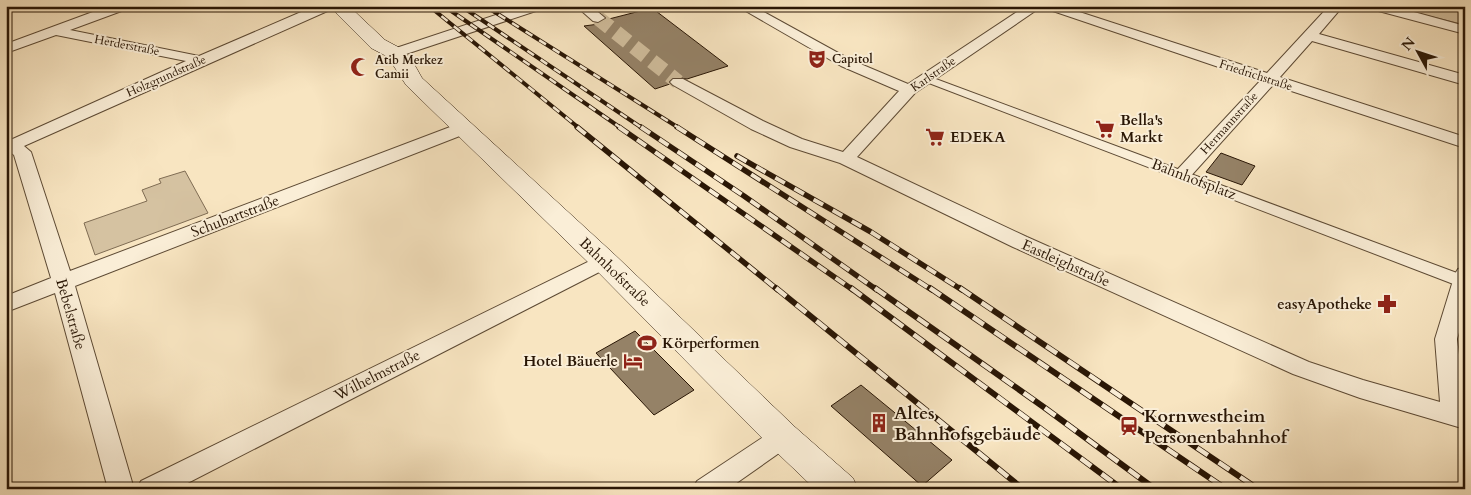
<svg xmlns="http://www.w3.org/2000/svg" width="1471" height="495" font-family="Cardo,serif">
	<rect width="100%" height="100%" fill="#f8e5c1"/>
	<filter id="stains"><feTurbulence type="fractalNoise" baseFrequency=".004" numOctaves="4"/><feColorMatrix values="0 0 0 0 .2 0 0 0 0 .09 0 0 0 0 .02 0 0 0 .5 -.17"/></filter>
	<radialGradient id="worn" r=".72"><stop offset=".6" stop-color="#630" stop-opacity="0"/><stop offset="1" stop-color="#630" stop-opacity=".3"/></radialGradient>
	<path fill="#d5c2a1" stroke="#7f6c53" d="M 1413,6 L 1451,6 L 1465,10 L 1465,25 L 1409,11 Z
		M 185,171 L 208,213 L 95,255 L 84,223 L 147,201 L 142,190 L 161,183 L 159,179 Z"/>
	<path fill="#958267" stroke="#291605" d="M 652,8 L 728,66 L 687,79 L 673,77 L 669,81 L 670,84 L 655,89 L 584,26 L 599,24 L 605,20 Z
		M 1221,153 L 1255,166 L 1242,185 L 1206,172 Z
		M 635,331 L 694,390 L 654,415 L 596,353 Z
		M 861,385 L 928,440 L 952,460 L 922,486 L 831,406 Z"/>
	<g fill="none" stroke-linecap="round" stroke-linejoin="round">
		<path stroke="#cfbc9b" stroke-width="15" stroke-dasharray="15 8" stroke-linecap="butt" d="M 598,18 L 678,82"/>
		<g stroke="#5d4a34" stroke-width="2">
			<path id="pedestrian" d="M 925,75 L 1465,276 L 1465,286 L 1456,285 L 921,80 L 919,78 L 921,76 Z"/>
		</g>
		<g stroke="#5d4a34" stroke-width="2">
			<path id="minor" d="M 109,6 L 128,6 L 127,9 L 70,30 L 199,56 L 315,6 L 333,6 L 332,9 L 24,146 L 31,152 L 70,271 L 458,124 L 470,124 L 472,128 L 470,132 L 75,286 L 134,489 L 108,489 L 55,293 L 6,312 L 6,296 L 51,278 L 14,155 L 10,152 L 6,153 L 6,142 L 186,61 L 56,35 L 6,53 L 6,44 Z
				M 523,6 L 543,6 L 542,9 L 400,56 L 390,56 L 388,53 L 390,50 Z
				M 576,6 L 591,6 L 605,18 L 598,22 L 593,21 Z
				M 737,6 L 753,6 L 851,60 L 908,84 L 1026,6 L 1061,6 L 1267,73 L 1329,6 L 1343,6 L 1319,34 L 1465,75 L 1465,85 L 1312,41 L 1280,77 L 1465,137 L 1465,148 L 1273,85 L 1189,178 L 1183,179 L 1177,178 L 1174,174 L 1177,170 L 1260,81 L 1041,7 L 915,93 L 857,157 L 1027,237 L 1309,362 L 1363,380 L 1440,402 L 1435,339 L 1455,274 L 1458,269 L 1465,267 L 1465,312 L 1457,339 L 1465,402 L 1465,429 L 1360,398 L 1293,374 L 1013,247 L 840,163 L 790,147 L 751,129 L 673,85 L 670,82 L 673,79 L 683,79 L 763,121 L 802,139 L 843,152 L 899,91 L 841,66 Z
				M 1370,6 L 1392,6 L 1465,26 L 1465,34 L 1371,9 Z
				M 604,254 L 611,256 L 614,261 L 611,266 L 176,489 L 137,489 L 141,481 Z
				M 783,426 L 792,430 L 796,437 L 792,444 L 728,489 L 693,489 L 697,481 L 774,430 Z"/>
		</g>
		<g stroke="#291605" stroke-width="1">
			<path id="secondary" d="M 335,6 L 353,6 L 352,9 L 385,40 L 402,49 L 413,62 L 422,78 L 614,254 L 795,427 L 853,478 L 858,489 L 815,489 L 771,447 L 594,268 L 406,85 L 388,57 L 371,48 L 337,14 L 334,10 Z"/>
		</g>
		<use href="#pedestrian" fill="#faeed7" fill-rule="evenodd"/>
		<use href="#minor" fill="#faeed7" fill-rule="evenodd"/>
		<use href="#secondary" fill="#faeed7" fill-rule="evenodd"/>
		<g stroke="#291605" stroke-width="4">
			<path id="rail-far2" d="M 429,6 L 579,128
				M 444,6 L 621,128
				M 461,6 L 642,128
				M 485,6 L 679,128"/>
		</g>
		<g stroke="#291605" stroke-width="5.5">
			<path id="rail-far1" d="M 577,127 L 778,290
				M 619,127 L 853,290
				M 641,127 L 744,196 L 877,290
				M 677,127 L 932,290
				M 737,156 L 871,232 L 962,290"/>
		</g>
		<g stroke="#291605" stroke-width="6">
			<path id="rail" d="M 776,288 L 1023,489
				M 851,288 L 1122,489
				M 875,288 L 1045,408 L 1155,489
				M 930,288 L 1226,489
				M 960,288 L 1258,489"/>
		</g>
		<use href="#rail-far2" stroke="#faeed7" stroke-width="2.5" stroke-dasharray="8" stroke-linecap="butt"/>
		<use href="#rail-far1" stroke="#faeed7" stroke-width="4" stroke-dasharray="11" stroke-linecap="butt"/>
		<use href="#rail" stroke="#faeed7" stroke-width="4.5" stroke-dasharray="13" stroke-linecap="butt"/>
	</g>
	<defs>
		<g id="theatre-bare" transform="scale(1.5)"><path d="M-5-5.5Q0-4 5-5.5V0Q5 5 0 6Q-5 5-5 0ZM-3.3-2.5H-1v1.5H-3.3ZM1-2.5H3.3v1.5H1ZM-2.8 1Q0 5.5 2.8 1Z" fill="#8f2418" stroke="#faeed7" stroke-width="2.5" paint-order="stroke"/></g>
		<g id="mosque-bare" transform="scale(1.5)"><path d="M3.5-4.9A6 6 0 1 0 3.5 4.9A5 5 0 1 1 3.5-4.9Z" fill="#8f2418" stroke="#faeed7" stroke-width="2.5" paint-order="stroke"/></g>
		<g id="supermarket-bare" transform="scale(1.5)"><path d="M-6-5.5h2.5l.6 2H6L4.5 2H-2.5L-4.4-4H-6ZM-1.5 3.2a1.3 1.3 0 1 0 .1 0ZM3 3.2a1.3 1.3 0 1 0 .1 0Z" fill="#8f2418" stroke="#faeed7" stroke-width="2.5" paint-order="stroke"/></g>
		<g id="pharmacy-bare" transform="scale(1.5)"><path d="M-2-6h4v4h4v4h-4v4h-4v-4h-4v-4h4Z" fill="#8f2418" stroke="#faeed7" stroke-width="2.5" paint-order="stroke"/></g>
		<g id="stadium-bare" transform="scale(1.5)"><path d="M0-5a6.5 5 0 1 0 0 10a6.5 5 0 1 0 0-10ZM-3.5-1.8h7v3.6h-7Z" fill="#8f2418" stroke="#faeed7" stroke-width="2.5" paint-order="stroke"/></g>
		<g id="hotel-bare" transform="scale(1.5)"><path d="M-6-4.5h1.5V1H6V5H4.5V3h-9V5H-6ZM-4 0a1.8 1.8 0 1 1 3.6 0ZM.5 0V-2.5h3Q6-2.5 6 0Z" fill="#8f2418" stroke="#faeed7" stroke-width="2.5" paint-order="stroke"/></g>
		<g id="building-bare" transform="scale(1.5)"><path d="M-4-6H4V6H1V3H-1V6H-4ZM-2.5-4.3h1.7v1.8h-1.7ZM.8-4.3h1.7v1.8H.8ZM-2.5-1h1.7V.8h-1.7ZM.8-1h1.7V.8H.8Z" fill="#8f2418" stroke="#faeed7" stroke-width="2.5" paint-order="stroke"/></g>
		<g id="station-bare" transform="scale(1.5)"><path d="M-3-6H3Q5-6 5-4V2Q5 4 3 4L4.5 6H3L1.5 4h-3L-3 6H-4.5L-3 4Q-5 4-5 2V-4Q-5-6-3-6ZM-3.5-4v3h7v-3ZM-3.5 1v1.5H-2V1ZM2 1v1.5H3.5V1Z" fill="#8f2418" stroke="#faeed7" stroke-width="2.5" paint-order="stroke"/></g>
	</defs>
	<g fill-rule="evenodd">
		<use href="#theatre-bare" x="817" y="59"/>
		<use href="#mosque-bare" x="360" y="67"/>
		<use href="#supermarket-bare" x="1105" y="129"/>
		<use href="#supermarket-bare" x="935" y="137"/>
		<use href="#pharmacy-bare" x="1387" y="304"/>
		<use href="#stadium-bare" x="647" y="343"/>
		<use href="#hotel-bare" x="633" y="361"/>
		<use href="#building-bare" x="879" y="423"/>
		<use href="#station-bare" x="1129" y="426"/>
	</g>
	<g text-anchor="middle" stroke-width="4" stroke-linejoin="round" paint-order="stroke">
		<g font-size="12" fill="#291605" stroke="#faeed7">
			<text transform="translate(127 45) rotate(11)" y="4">Herderstraße</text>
			<text transform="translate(933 74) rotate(-35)" y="4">Karlstraße</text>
			<text transform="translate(1256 75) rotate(18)" y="4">Friedrichstraße</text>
			<text transform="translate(166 76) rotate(-24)" y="4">Holzgrundstraße</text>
			<text transform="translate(1229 123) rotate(-48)" y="4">Hermannstraße</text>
		</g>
		<g font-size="12" font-weight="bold" fill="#291605" stroke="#faeed7" text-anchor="start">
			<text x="832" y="63">Capitol</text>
			<text x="375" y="64">Atib Merkez<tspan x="375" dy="14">Camii</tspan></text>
		</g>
		<g font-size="15" font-weight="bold" fill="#291605" stroke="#faeed7" text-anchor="start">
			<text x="1120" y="125">Bella's<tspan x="1120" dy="17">Markt</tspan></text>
			<text x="950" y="142">EDEKA</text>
			<text x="1372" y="309" text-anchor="end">easyApotheke</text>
			<text x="662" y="348">Körperformen</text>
			<text x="618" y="366" text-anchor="end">Hotel Bäuerle</text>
		</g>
		<g font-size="15" fill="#291605" stroke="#faeed7">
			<text transform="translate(1194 179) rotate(21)" y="5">Bahnhofsplatz</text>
			<text transform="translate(235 216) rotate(-21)" y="5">Schubartstraße</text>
			<text transform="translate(1066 263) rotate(24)" y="5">Eastleighstraße</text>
			<text transform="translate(615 272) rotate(44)" y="5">Bahnhofstraße</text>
			<text transform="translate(71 314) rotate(74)" y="5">Bebelstraße</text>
			<text transform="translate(377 375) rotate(-27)" y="5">Wilhelmstraße</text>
		</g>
		<g font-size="18" font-weight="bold" fill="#291605" stroke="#faeed7" text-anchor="start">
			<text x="894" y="419">Altes<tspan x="894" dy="21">Bahnhofsgebäude</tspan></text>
			<text x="1144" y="422">Kornwestheim<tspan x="1144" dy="21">Personenbahnhof</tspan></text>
		</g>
	</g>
	<rect width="1471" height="495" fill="none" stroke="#f8e5c1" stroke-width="25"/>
	<rect x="8" y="8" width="1456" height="480" fill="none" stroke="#291605" stroke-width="2.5"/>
	<rect x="12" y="12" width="1446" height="470" fill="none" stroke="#291605"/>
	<g transform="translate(1418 52) rotate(310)" stroke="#faeed7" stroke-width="4" paint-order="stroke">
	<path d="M0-4L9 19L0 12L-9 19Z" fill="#291605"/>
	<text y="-8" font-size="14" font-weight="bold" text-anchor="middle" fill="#291605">N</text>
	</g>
	<rect width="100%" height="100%" filter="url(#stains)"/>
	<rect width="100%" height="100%" fill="url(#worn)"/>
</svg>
